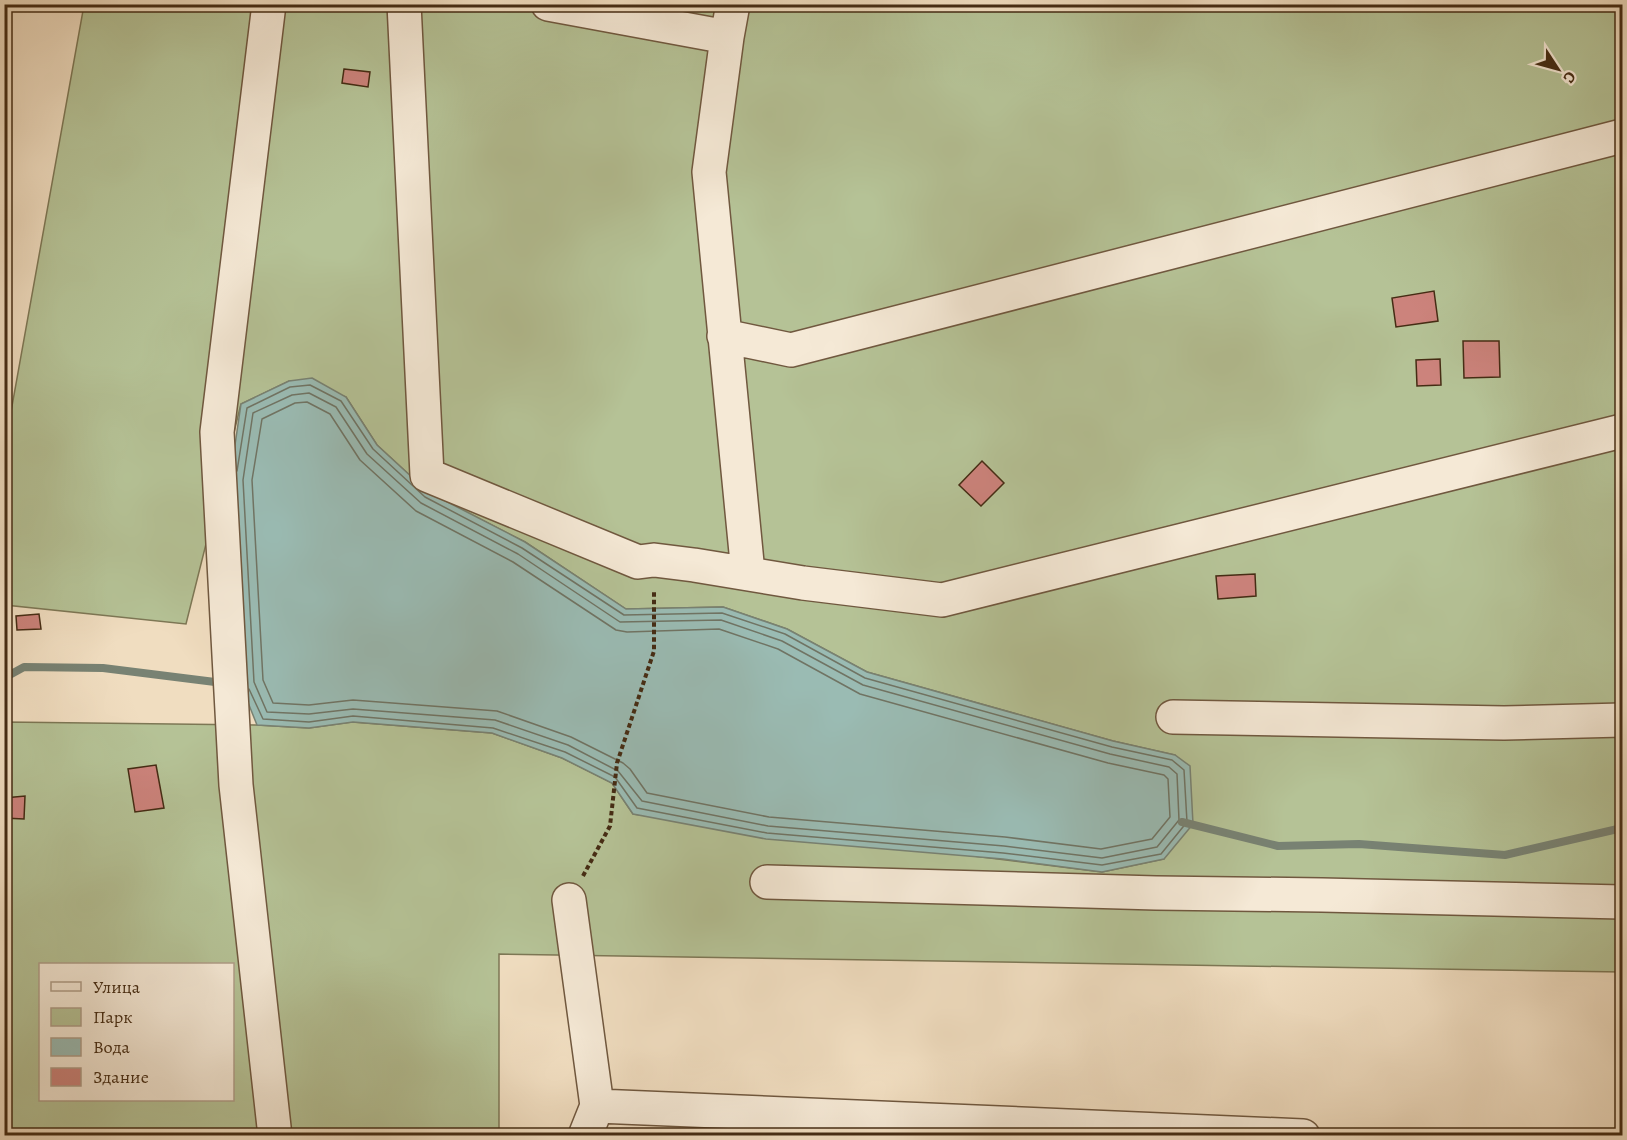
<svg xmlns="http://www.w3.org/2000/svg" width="1627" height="1140" font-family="Alegreya,serif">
	<rect width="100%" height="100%" fill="#f0ddc0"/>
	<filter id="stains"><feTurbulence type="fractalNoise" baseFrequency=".00333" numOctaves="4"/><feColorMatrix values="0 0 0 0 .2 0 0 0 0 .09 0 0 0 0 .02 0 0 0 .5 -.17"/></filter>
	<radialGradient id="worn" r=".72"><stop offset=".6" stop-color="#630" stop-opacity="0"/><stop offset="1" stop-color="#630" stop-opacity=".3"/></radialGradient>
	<path fill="#b5c296" stroke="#7d7755" stroke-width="1.5" fill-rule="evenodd" d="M 84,5 L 1622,5 L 1622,972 L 499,954 L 499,1135 L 5,1136 L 5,722 L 257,725 L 309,728 L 352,722 L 492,733 L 562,758 L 612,783 L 633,814 L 1102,872 L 1164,859 L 1175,755 L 1113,741 L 867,672 L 787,629 L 723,607 L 626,609 L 525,542 L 428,492 L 377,445 L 346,397 L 289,381 L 241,404 L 186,624 L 5,605 L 5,445 ZM 40,964 L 232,964 L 232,1100 L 40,1100 Z"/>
	<path fill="#9abbb3" stroke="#788273" stroke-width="1.5" d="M 312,378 L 346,397 L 377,445 L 428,492 L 525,542 L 626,609 L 723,607 L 787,629 L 867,672 L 1113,741 L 1175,755 L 1190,766 L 1193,824 L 1164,859 L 1102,872 L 1003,859 L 766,839 L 633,814 L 612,783 L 562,758 L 492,733 L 353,722 L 309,728 L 257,725 L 241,685 L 230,479 L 241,404 L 289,381 Z"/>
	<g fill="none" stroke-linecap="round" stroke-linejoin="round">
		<path stroke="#707464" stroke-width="1.5" d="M 309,393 L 336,407 L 367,454 L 421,503 L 518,554 L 620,622 L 721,620 L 782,641 L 863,685 L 1110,754 L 1169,767 L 1177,774 L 1179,820 L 1157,847 L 1102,858 L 1004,846 L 768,826 L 642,801 L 618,771 L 568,745 L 495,720 L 353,709 L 309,714 L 267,712 L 254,682 L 243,480 L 253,413 L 292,395 Z
			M 307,402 L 330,414 L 360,460 L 416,511 L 513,562 L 616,630 L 627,632 L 719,629 L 778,649 L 860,694 L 1108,763 L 1164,775 L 1168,779 L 1170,817 L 1152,839 L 1101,849 L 1005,837 L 769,817 L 647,793 L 630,769 L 623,763 L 571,737 L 497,711 L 353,700 L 309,705 L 273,703 L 263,680 L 252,480 L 262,419 L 295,403 Z
			M 237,471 L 247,408 L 290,387 L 310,385 L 341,401 L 373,449 L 425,497 L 522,548 L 624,615 L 722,613 L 785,634 L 865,678 L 1112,747 L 1172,760 L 1184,770 L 1187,822 L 1161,854 L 1102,865 L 1003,853 L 767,833 L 637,808 L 615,777 L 565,752 L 493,728 L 353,716 L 309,722 L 263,719 L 249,689"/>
		<path stroke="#788273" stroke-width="8" d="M 4,678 L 24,667 L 103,668 L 223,683
			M 1182,822 L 1278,846 L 1359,844 L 1505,855 L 1622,828"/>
	</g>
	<path fill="#cc837c" stroke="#452c14" stroke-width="1.5" d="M 344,69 L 370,72 L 368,87 L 342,83 Z
		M 1434,291 L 1438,321 L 1396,327 L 1392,298 Z
		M 1463,341 L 1499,341 L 1500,377 L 1464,378 Z
		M 1440,359 L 1441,385 L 1417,386 L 1416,360 Z
		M 982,461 L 1004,483 L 981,506 L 959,485 Z
		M 1255,574 L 1256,596 L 1218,599 L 1216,576 Z
		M 39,614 L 41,629 L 17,630 L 16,616 Z
		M 156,765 L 164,808 L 135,812 L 128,769 Z
		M 25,796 L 24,819 L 4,818 L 4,798 Z"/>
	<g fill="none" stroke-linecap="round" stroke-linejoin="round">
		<g stroke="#70583f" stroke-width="36">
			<path id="minor" d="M 269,4 L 217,432 L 236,785 L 275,1136
				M 404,4 L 427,475 L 638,562 L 654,560 L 694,565 L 803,583 L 942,600 L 1622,431
				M 548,4 L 727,37
				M 733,4 L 727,37 L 709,172 L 748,573
				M 724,336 L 791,350 L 1622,136
				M 1173,717 L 1504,723 L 1622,720
				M 767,882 L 1156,893 L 1322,895 L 1622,902
				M 569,900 L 597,1106 L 585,1136
				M 597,1106 L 1303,1136"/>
		</g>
		<path stroke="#452c14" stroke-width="4" stroke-dasharray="4.5 3" stroke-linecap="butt" d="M 583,876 L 610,826 L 617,763 L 654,651 L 654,591"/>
		<use href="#minor" stroke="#f5e9d6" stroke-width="33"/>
	</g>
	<rect width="1627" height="1140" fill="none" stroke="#f0ddc0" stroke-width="24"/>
	<rect x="6" y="6" width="1615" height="1128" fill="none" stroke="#452c14" stroke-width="3"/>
	<rect x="12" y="12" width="1603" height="1116" fill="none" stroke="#452c14" stroke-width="1.5"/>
	<rect x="39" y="963" width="195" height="138" fill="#f5e9d6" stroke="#af9d88" stroke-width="1.5"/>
	<rect x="51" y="982" width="30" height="9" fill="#f5e9d6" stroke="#af9d88" stroke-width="1.5"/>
	<text x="93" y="993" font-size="18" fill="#452c14">Улица</text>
	<rect x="51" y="1008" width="30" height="18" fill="#b5c296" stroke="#af9d88" stroke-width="1.5"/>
	<text x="93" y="1023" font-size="18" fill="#452c14">Парк</text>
	<rect x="51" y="1038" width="30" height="18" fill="#9abbb3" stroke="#af9d88" stroke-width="1.5"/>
	<text x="93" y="1053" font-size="18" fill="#452c14">Вода</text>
	<rect x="51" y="1068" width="30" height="18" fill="#cc837c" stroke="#af9d88" stroke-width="1.5"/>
	<text x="93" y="1083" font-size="18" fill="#452c14">Здание</text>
	<g transform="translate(1558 69) rotate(126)" stroke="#f5e9d6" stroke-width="4.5" paint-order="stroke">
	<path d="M0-4.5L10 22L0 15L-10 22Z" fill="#452c14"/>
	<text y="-9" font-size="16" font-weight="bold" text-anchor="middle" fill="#452c14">С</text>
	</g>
	<rect width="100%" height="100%" filter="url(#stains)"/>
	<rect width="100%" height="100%" fill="url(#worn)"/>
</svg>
